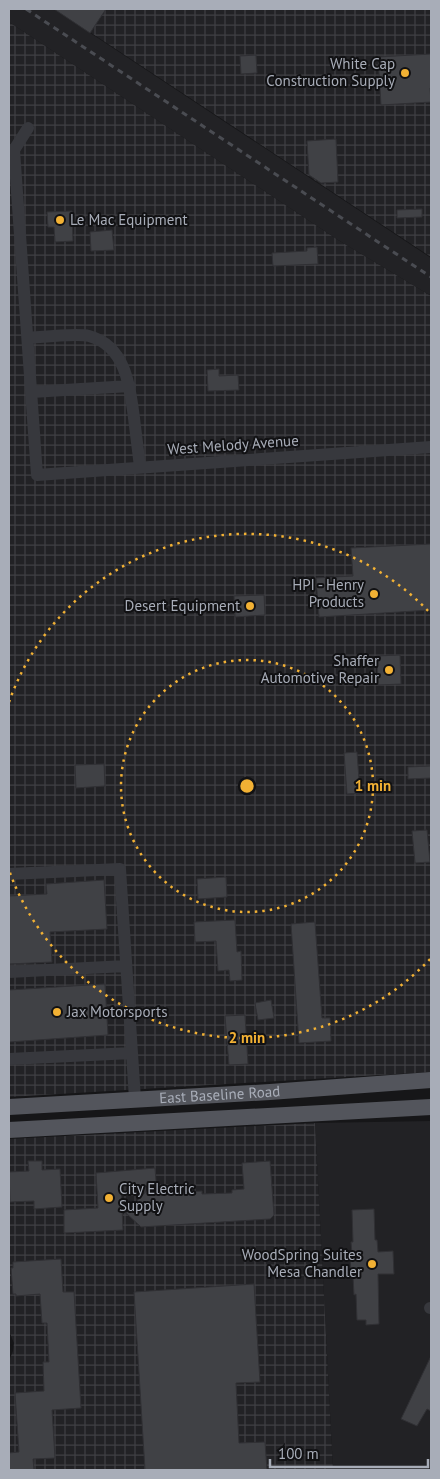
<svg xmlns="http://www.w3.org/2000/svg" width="440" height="1479" font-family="'PT Sans',sans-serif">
	<defs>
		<pattern id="industrial-grid" width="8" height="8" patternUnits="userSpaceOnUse" patternTransform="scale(1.25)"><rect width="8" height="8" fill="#222225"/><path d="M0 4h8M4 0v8" fill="none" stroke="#3f3f43"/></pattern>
	</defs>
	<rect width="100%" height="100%" fill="#161618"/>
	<path fill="#222225" d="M 9,9 L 54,9 L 431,258 L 431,296 L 338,240 L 9,22 Z
		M 431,1121 L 431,1470 L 333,1470 L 315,1123 Z"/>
	<path fill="url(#industrial-grid)" d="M 55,9 L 431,9 L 431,257 Z
		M 9,22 L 338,240 L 431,296 L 431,1072 L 9,1097 Z
		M 315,1123 L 333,1470 L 9,1470 L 9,1361 L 13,1351 L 14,1343 L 9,1331 L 9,1139 Z"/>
	<path fill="#404145" stroke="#303034" d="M 54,9 L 106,9 L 90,33 Z
		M 431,54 L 431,88 L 430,88 L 431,102 L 381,105 L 378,57 Z
		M 256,55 L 257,73 L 241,74 L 240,56 Z
		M 336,139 L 338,182 L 321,183 L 309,175 L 307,141 Z
		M 422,209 L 422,217 L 397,218 L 397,210 Z
		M 72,211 L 73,241 L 55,242 L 54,227 L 48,227 L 47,212 Z
		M 112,230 L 114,250 L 91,251 L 90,232 Z
		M 317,247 L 318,264 L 273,266 L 272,253 L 307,251 L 307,248 Z
		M 219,369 L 219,376 L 238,375 L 239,390 L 208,391 L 207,370 Z
		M 431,544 L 431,610 L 319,617 L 316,578 L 353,576 L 351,548 Z
		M 264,595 L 265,615 L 235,617 L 234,596 Z
		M 400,655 L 401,684 L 378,685 L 377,656 Z
		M 357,752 L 360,793 L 347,794 L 344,753 Z
		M 104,764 L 105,786 L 76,788 L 75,765 Z
		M 431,766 L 431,778 L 408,779 L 408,767 Z
		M 427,830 L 430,862 L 415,863 L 412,831 Z
		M 226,877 L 227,897 L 198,899 L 197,879 Z
		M 104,880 L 107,929 L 50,932 L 52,962 L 9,964 L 9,896 L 47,894 L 46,884 Z
		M 235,920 L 237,952 L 241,951 L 242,980 L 230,981 L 229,970 L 218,971 L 216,941 L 195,942 L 194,922 Z
		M 315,922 L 322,1018 L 330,1018 L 331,1041 L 299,1043 L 291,924 Z
		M 105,984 L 108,1035 L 9,1042 L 9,990 Z
		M 271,1000 L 274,1018 L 258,1020 L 255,1003 Z
		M 245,1015 L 248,1064 L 229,1065 L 225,1016 Z
		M 28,1161 L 42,1161 L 42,1170 L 60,1169 L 62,1207 L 34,1209 L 34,1201 L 10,1202 L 9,1172 L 29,1171 Z
		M 270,1161 L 274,1215 L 270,1219 L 141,1227 L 126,1213 L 152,1185 L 121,1187 L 123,1230 L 64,1233 L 64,1210 L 98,1208 L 96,1173 L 155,1168 L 157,1194 L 202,1191 L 202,1194 L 232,1193 L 232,1190 L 244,1189 L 242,1163 Z
		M 374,1209 L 375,1240 L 377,1240 L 378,1252 L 393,1251 L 394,1274 L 378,1274 L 379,1324 L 366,1325 L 366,1320 L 357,1320 L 356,1294 L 354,1295 L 353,1276 L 351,1276 L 350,1254 L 352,1254 L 351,1242 L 353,1242 L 352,1210 Z
		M 61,1259 L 63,1292 L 74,1292 L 81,1408 L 52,1410 L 55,1458 L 33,1459 L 34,1470 L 9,1470 L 9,1453 L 19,1452 L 15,1393 L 44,1391 L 43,1362 L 49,1362 L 47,1323 L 42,1323 L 40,1294 L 16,1296 L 16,1294 L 13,1294 L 11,1268 L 13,1268 L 13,1262 Z
		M 254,1284 L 260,1382 L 236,1383 L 239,1443 L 265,1442 L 267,1470 L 145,1470 L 134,1292 Z
		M 431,1356 L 431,1411 L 427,1409 L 417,1426 L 401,1419 Z"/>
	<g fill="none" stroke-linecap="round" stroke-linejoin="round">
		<path stroke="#37383d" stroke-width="12" d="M 28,128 L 14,150 L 37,475 L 431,447
			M 28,338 C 43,337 76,333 89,336 C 126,346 130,387 134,418 C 136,434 138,451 140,467
			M 32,392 L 130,386
			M 9,874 L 120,869 L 135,1099
			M 9,972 L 126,966
			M 9,1059 L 132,1053
			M 430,1308 L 431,1308"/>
		<g stroke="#53555c" stroke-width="16">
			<path id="s1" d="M 9,1107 L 270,1092 L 431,1080"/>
			<path d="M 9,1130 L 431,1107"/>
		</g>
		<path stroke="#4a4c52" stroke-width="3" stroke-dasharray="6 5" stroke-linecap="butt" d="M 26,9 L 431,277"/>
	</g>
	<g fill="none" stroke="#f2b134" stroke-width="2.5" stroke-dasharray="2.5 5">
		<circle cx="247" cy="786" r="126"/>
		<path d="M430 959A252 252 0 0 1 9 870M9 702A252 252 0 0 1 430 613"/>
	</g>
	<g fill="#f2b134" stroke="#111113" stroke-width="2">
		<circle cx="405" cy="73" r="5"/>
		<circle cx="60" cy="220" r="5"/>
		<circle cx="374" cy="594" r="5"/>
		<circle cx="250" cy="606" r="5"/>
		<circle cx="389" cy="670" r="5"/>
		<circle cx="57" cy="1012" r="5"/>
		<circle cx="109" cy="1198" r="5"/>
		<circle cx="372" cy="1264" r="5"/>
	</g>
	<g text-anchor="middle" stroke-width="4" stroke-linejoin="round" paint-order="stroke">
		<g font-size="15" fill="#a8adb8" stroke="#111113" text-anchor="end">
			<text x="395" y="69">White Cap<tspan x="395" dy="17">Construction Supply</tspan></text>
			<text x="70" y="225" text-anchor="start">Le Mac Equipment</text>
			<text x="364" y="590">HPI - Henry<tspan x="364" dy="17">Products</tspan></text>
			<text x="240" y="611">Desert Equipment</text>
			<text x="379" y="666">Shaffer<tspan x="379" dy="17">Automotive Repair</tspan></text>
			<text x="67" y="1017" text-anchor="start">Jax Motorsports</text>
			<text x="119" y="1194" text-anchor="start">City Electric<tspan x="119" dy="17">Supply</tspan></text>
			<text x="362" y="1260">WoodSpring Suites<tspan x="362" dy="17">Mesa Chandler</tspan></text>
		</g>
		<g font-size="15" fill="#a8adb8" stroke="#111113">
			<text transform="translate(233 445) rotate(-4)" y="5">West Melody Avenue</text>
			<text dy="5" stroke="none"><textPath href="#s1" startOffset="211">East Baseline Road</textPath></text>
		</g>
	</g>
	<circle cx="247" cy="786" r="8" fill="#f2b134" stroke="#111113" stroke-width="2.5"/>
	<g font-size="15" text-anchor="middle" font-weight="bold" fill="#f2b134" stroke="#111113" stroke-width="4" stroke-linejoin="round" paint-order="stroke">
		<text x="373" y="791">1 min</text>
		<text x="247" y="1043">2 min</text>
	</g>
	<rect width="440" height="1479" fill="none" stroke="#a8adb8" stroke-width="20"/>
	<path d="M270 1459v8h158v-8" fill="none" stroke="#a8adb8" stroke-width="2.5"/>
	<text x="278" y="1459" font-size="15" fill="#a8adb8" stroke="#111113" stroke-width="4" paint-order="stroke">100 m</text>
</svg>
